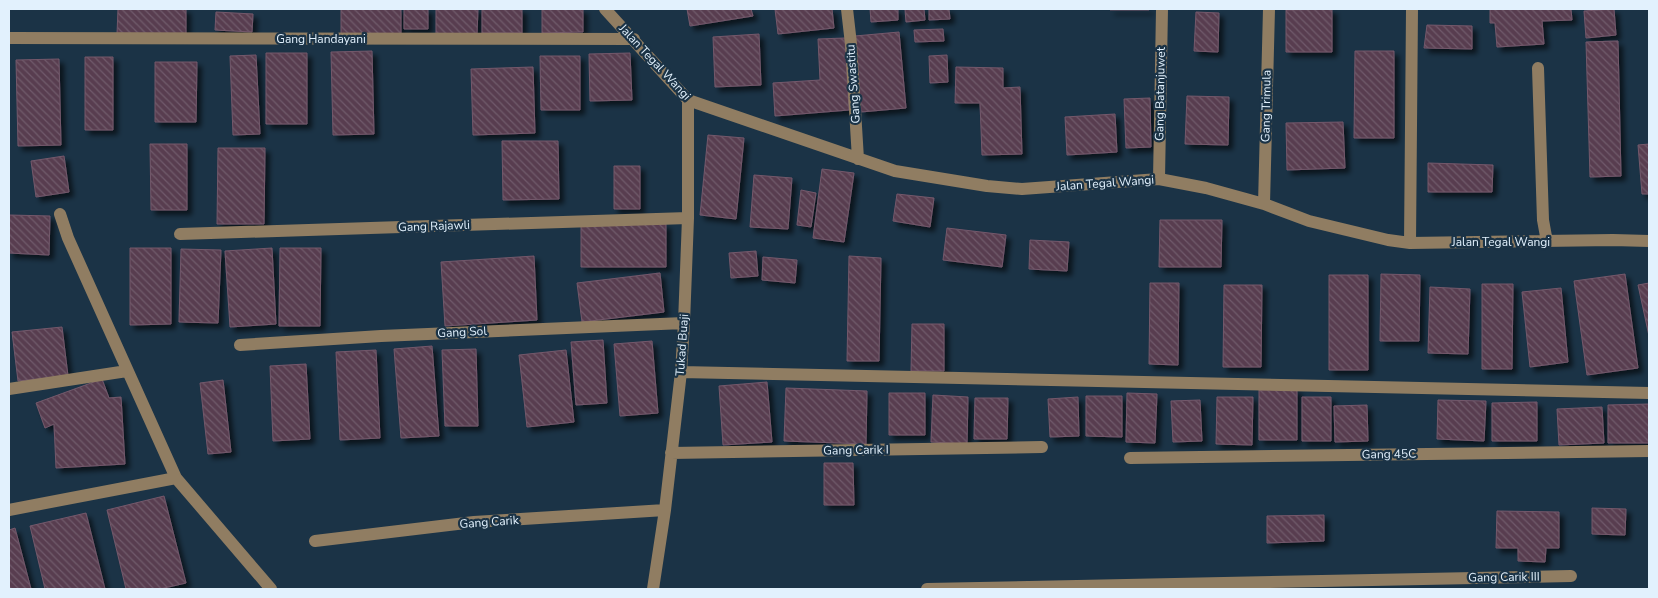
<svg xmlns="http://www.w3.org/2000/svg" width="1658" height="598" font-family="'Nunito Sans',sans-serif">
	<defs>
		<pattern id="building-back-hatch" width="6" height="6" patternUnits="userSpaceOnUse" patternTransform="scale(1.25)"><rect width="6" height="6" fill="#583e50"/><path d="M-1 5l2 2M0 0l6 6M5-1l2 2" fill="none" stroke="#705a6a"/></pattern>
		<filter id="shadow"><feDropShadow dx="4.5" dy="4.5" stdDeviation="2.5" flood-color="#0009"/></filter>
	</defs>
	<rect width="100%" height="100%" fill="#1b3346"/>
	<path fill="url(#building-back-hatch)" stroke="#74586b" filter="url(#shadow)" d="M 118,9 L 186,9 L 186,34 L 117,34 Z
		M 341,9 L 401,9 L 401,36 L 341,36 Z
		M 404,9 L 428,9 L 428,29 L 404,29 Z
		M 436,9 L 478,9 L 477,34 L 436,34 Z
		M 482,9 L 522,9 L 522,33 L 482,33 Z
		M 542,9 L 583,9 L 583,32 L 542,33 Z
		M 687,9 L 751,9 L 753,16 L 690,26 Z
		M 775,9 L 832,9 L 834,28 L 778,34 Z
		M 870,9 L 898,9 L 898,20 L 871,22 Z
		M 905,9 L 924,9 L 925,20 L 906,22 Z
		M 929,9 L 949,9 L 950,19 L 929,20 Z
		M 1110,9 L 1149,9 L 1149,10 L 1110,10 Z
		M 1332,9 L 1332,52 L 1286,52 L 1286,10 Z
		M 1490,9 L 1571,9 L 1572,20 L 1542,21 L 1544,44 L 1497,47 L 1495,23 L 1490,23 Z
		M 1614,9 L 1616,35 L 1586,38 L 1584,11 Z
		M 216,12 L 253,14 L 252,32 L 215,30 Z
		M 1196,12 L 1219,13 L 1218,52 L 1194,51 Z
		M 1427,25 L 1472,26 L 1472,49 L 1424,48 Z
		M 943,29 L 944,41 L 915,42 L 914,30 Z
		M 899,32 L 906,108 L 861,112 L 855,36 Z
		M 759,34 L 761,85 L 715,87 L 713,37 Z
		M 845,38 L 849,110 L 775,116 L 773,83 L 820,80 L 818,39 Z
		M 1618,41 L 1621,176 L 1590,177 L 1586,42 Z
		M 372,51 L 374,134 L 333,135 L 331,52 Z
		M 1355,51 L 1394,51 L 1394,138 L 1354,138 Z
		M 266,53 L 307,53 L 307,124 L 266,124 Z
		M 630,53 L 632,100 L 590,101 L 589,54 Z
		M 256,55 L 260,134 L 233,135 L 230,56 Z
		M 947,55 L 948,82 L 930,83 L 929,56 Z
		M 540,56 L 580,56 L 580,110 L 541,110 Z
		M 85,57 L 113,57 L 113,130 L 85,130 Z
		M 59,59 L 61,145 L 18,146 L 16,60 Z
		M 155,62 L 197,62 L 196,122 L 155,122 Z
		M 533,67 L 535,133 L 473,135 L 471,69 Z
		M 956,67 L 1003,68 L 1003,88 L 1020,87 L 1022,154 L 982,155 L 980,103 L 955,103 Z
		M 1187,96 L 1229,97 L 1228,145 L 1185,144 Z
		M 1150,98 L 1151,147 L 1126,148 L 1124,99 Z
		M 1115,114 L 1117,152 L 1067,155 L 1065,117 Z
		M 1343,122 L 1345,168 L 1287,170 L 1286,123 Z
		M 708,135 L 744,138 L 736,219 L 700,215 Z
		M 502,141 L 558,141 L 559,199 L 503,200 Z
		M 150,144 L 187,144 L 187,210 L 151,210 Z
		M 1649,144 L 1649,194 L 1642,194 L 1638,145 Z
		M 218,148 L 265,148 L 264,224 L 217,224 Z
		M 64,156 L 69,192 L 36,197 L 31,161 Z
		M 1428,163 L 1493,165 L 1492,192 L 1428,192 Z
		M 614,166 L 640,166 L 640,209 L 614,209 Z
		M 822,169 L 854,173 L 844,242 L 813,238 Z
		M 754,175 L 792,178 L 788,229 L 750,227 Z
		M 801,190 L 816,193 L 811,227 L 797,225 Z
		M 897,194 L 934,198 L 930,227 L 893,221 Z
		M 9,215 L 50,216 L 49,255 L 9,253 Z
		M 1160,220 L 1222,220 L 1221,267 L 1159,267 Z
		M 581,224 L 666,224 L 666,267 L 581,267 Z
		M 947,228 L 1006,235 L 1002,267 L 943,260 Z
		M 1030,240 L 1069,242 L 1067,271 L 1029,269 Z
		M 130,248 L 171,248 L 171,324 L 130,325 Z
		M 272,248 L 276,324 L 230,327 L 225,251 Z
		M 280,248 L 321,248 L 320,326 L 279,326 Z
		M 181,249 L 221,250 L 218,323 L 179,322 Z
		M 756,251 L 758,276 L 731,278 L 729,253 Z
		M 534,256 L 537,320 L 445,326 L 441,262 Z
		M 849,256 L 881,258 L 879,361 L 847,361 Z
		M 763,257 L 797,260 L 795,283 L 762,280 Z
		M 660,273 L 664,312 L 582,322 L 577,283 Z
		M 1381,274 L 1420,275 L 1419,341 L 1380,341 Z
		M 1625,274 L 1638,368 L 1587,375 L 1574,281 Z
		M 1329,275 L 1368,275 L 1368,370 L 1329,370 Z
		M 1150,283 L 1179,283 L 1178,365 L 1149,364 Z
		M 1649,283 L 1649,336 L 1638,285 Z
		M 1482,284 L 1513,284 L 1512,369 L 1482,369 Z
		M 1224,285 L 1262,285 L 1261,367 L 1223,367 Z
		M 1430,287 L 1470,289 L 1468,354 L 1428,353 Z
		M 1561,288 L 1568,362 L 1530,367 L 1522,292 Z
		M 912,324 L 944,324 L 944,371 L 911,371 Z
		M 62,327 L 68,376 L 18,381 L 12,332 Z
		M 603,340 L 607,403 L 576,405 L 571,342 Z
		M 652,341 L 658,413 L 620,416 L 614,344 Z
		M 432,346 L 439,436 L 401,438 L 394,349 Z
		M 476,349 L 478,426 L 445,426 L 442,350 Z
		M 376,350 L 380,438 L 340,440 L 336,352 Z
		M 566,350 L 574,422 L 527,427 L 519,355 Z
		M 306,364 L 310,439 L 273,441 L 270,366 Z
		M 102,379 L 109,398 L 121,397 L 125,464 L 56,468 L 54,424 L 45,428 L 36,403 Z
		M 223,380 L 231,452 L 208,454 L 200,383 Z
		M 767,382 L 772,442 L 723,445 L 719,386 Z
		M 786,388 L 867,391 L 866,444 L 784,441 Z
		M 1297,389 L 1297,440 L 1259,440 L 1259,390 Z
		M 889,393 L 925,393 L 925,435 L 889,435 Z
		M 1127,393 L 1157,394 L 1155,443 L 1126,442 Z
		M 933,395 L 968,397 L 967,444 L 931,442 Z
		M 1086,396 L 1122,396 L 1122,437 L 1086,436 Z
		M 1078,397 L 1079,436 L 1050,437 L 1048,399 Z
		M 1217,397 L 1253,397 L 1252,445 L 1216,444 Z
		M 1302,397 L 1331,397 L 1331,441 L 1302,441 Z
		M 975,398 L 1008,398 L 1007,439 L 974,439 Z
		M 1200,400 L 1202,441 L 1173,442 L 1171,401 Z
		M 1438,400 L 1486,401 L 1484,441 L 1437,439 Z
		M 1537,402 L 1537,441 L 1492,441 L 1492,403 Z
		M 1649,404 L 1649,443 L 1608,443 L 1608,405 Z
		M 1367,405 L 1368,441 L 1335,442 L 1334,406 Z
		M 1602,407 L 1604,443 L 1559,445 L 1557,409 Z
		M 824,463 L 853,463 L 854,505 L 824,505 Z
		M 164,496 L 186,583 L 160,589 L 126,589 L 107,510 Z
		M 1592,508 L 1626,509 L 1625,535 L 1592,534 Z
		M 1497,511 L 1559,512 L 1559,548 L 1546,548 L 1545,562 L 1518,561 L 1518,548 L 1496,548 Z
		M 86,513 L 105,589 L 45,589 L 30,526 Z
		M 1324,515 L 1324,541 L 1267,543 L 1267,516 Z
		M 15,528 L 31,589 L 9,589 L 9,530 Z"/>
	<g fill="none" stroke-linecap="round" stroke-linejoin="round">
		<path stroke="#907d62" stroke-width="12" d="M 605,9 L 688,100 L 895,171 L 987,186 L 1022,189 L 1159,179 L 1206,188 L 1264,204 L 1309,221 L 1388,240 L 1410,243 L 1613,240 L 1649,241
			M 847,9 L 851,44 L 858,159
			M 9,38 L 634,39
			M 1538,68 L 1543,220 L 1547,242
			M 1159,179 L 1162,9
			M 1264,204 L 1269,9
			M 60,214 L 68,238 L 176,478 L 271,589
			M 180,234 L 688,218
			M 1410,243 L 1412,9
			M 240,345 L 381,336 L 684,323
			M 681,372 L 1649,393
			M 9,389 L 127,371
			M 671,453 L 1042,447
			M 1130,458 L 1649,451
			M 9,510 L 176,478
			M 315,541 L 474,522 L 665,510
			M 653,589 L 665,510 L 681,372 L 684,323 L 688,218 L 688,100
			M 927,589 L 1571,576"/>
	</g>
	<g text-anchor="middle" stroke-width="4.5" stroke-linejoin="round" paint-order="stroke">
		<g font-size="12" fill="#e2f1fd" stroke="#1b3346">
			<text x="321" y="43">Gang Handayani</text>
			<text transform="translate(655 62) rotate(47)" y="4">Jalan Tegal Wangi</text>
			<text transform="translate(853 84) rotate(-94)" y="4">Gang Swastitu</text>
			<text transform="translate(1160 94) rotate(-89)" y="4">Gang Batanjuwet</text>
			<text transform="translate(1266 106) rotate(-89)" y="4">Gang Trimula</text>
			<text transform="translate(1105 183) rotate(-4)" y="4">Jalan Tegal Wangi</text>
			<text transform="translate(434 226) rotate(-2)" y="4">Gang Rajawli</text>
			<text x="1501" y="246">Jalan Tegal Wangi</text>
			<text transform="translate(462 332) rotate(-3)" y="4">Gang Sol</text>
			<text transform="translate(682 345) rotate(-86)" y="4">Tukad Buaji</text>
			<text transform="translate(856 450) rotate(-1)" y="4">Gang Carik I</text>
			<text transform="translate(1389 454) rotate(-1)" y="4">Gang 45C</text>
			<text transform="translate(489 522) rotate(-4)" y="4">Gang Carik</text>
			<text transform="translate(1504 577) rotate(-1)" y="4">Gang Carik III</text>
		</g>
	</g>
	<rect width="1658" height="598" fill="none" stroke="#e2f1fd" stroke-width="20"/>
</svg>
